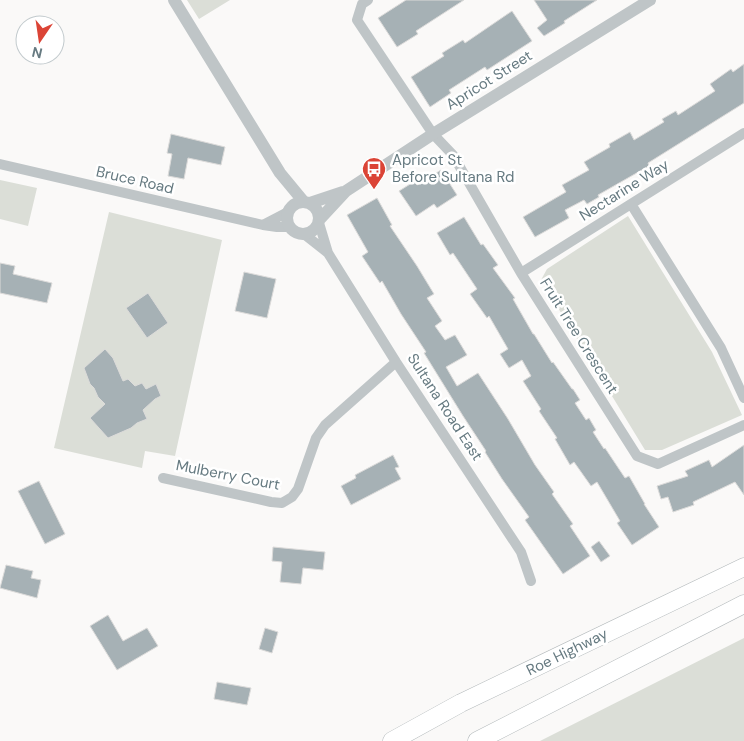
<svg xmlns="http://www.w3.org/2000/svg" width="744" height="741" font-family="'DM Sans',sans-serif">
	<rect width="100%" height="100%" fill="#faf9f8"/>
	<path fill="#dbded7" d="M 187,0 L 230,0 L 199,19 Z
		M 0,180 L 37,188 L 28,226 L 0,219 Z
		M 109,212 L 222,240 L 175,456 L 145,451 L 142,468 L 54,448 Z
		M 628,216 L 712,352 L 742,415 L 662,450 L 645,450 L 541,280 L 547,269 Z
		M 744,638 L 744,741 L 540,741 Z"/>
	<path fill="#a6b1b5" stroke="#dcdbda" d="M 406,0 L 464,0 L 416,31 L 418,34 L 397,47 L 378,18 Z
		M 534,0 L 597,0 L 564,21 L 565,23 L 544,36 L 537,28 L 547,20 Z
		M 512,11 L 532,41 L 487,70 L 485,67 L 449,90 L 451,93 L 430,107 L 411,77 L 444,56 L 442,53 L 463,40 L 465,43 Z
		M 744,64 L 744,103 L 648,163 L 649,166 L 598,195 L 599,197 L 587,204 L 584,200 L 565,210 L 569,218 L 535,237 L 523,217 L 566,192 L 562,185 L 589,170 L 584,162 L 610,147 L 609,144 L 630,132 L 634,140 L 664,122 L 662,119 L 676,111 L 678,115 L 715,91 L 710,84 L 731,69 L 733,72 Z
		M 171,134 L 225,147 L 221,165 L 188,158 L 184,179 L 168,176 L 172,154 L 167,153 Z
		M 441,170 L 457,195 L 437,208 L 434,204 L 416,216 L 399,191 L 415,181 L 417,185 Z
		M 377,198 L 392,225 L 390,226 L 417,266 L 434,294 L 427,298 L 442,321 L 435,326 L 445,340 L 455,335 L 467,355 L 446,367 L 457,386 L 478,373 L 508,419 L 535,465 L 554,492 L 552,494 L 573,524 L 570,526 L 590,556 L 563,574 L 525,520 L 529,517 L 502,479 L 485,452 L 486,451 L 463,416 L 424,353 L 426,352 L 401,314 L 382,281 L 380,283 L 362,256 L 368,252 L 347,215 Z
		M 464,217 L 481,245 L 483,244 L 498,265 L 493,268 L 515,298 L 513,299 L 533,334 L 534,334 L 552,363 L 553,362 L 572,389 L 573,389 L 580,400 L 575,403 L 586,420 L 589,418 L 596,430 L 593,432 L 604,449 L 605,448 L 625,478 L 629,476 L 645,504 L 644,504 L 659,527 L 632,545 L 617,523 L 620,521 L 597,482 L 591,486 L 574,462 L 570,465 L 555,439 L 557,438 L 539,411 L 541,409 L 523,381 L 531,376 L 522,360 L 509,368 L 500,354 L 508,349 L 489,316 L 487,318 L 470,294 L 477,289 L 453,253 L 450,255 L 437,233 Z
		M 0,263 L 15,266 L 13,274 L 52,283 L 47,303 L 0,293 Z
		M 244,272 L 276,279 L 267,318 L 235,311 Z
		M 148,293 L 168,323 L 147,338 L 126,308 Z
		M 105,349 L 113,358 L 123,381 L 128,379 L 135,386 L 142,383 L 146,389 L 156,384 L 161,396 L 155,399 L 143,410 L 147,419 L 137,423 L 131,428 L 108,438 L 90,418 L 105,404 L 98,397 L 94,388 L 90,384 L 84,368 Z
		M 744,445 L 744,495 L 735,482 L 693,502 L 694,505 L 673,512 L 668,497 L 661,499 L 657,486 L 688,476 L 685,471 L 709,460 L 712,467 Z
		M 393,455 L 399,467 L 395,468 L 401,479 L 351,505 L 341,486 L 356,478 L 355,475 Z
		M 39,481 L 65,534 L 45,544 L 18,491 Z
		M 599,541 L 610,556 L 601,562 L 591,547 Z
		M 273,547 L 325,552 L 323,570 L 303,568 L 301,584 L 280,582 L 282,562 L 272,561 Z
		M 6,565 L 33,571 L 31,578 L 41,580 L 37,598 L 0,588 Z
		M 108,615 L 123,641 L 147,628 L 158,646 L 117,670 L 90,626 Z
		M 265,628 L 278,632 L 272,653 L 259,649 Z
		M 217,682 L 251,688 L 247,705 L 214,699 Z"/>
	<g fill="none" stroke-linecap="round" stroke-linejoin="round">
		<g stroke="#b3b9bb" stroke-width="19">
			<path id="motorway" d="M 392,741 L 461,703 L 744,567
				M 477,741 L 744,604"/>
		</g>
		<path stroke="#bfc5c7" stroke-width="10" d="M 368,0 L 362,4 L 357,20 L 433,134 L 453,155 L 521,273 L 637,456 L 658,464 L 744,425
			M 0,164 L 263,225 L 277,227 L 290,227
			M 631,204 L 721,348 L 744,398
			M 319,223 L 328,253 L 396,362 L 521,552 L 531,581
			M 263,225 L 288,212
			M 304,234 L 328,253
			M 521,273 L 744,133
			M 163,478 L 271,502 L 282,503 L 292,497 L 298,489 L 316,438 L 325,425 L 396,362"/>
		<path stroke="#bfc5c7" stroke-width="12" d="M 174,0 L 280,173 L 304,202
			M287 218a16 16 0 1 1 32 0a16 16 0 1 1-32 0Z
			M 310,203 L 343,192
			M 320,219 L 346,191 L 433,134 L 650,0"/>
		<use href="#motorway" stroke="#fff" stroke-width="18"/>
	</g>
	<defs>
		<g id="bus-pin" transform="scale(1.25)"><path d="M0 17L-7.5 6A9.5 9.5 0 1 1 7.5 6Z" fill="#db4436" stroke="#fff"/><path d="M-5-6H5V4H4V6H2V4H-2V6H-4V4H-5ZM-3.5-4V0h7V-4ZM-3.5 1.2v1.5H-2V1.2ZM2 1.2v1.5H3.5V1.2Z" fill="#fff"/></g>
	</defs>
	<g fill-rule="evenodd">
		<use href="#bus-pin" x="374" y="169"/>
	</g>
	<g text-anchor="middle" stroke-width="5" stroke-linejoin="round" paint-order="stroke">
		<g font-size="15" fill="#667a81" stroke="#fff">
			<text transform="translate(489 80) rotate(-32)" y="5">Apricot Street</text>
			<text transform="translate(135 180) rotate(13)" y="5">Bruce Road</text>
			<text transform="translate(624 190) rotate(-32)" y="5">Nectarine Way</text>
			<text transform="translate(579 336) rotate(58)" y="5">Fruit Tree Crescent</text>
			<text transform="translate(445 407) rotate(57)" y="5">Sultana Road East</text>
			<text transform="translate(228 475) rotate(11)" y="5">Mulberry Court</text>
			<text transform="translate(567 652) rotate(-26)" y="5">Roe Highway</text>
		</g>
		<g font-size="15" fill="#667a81" stroke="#fff" text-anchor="start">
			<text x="392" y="165">Apricot St<tspan x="392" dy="17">Before Sultana Rd</tspan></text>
		</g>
	</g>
	<g transform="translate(40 40) rotate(193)"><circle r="24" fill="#ffffff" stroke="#c2cacd"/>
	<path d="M0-4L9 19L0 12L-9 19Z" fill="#db4436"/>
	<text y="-8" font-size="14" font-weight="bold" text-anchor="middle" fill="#667a81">N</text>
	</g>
</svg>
